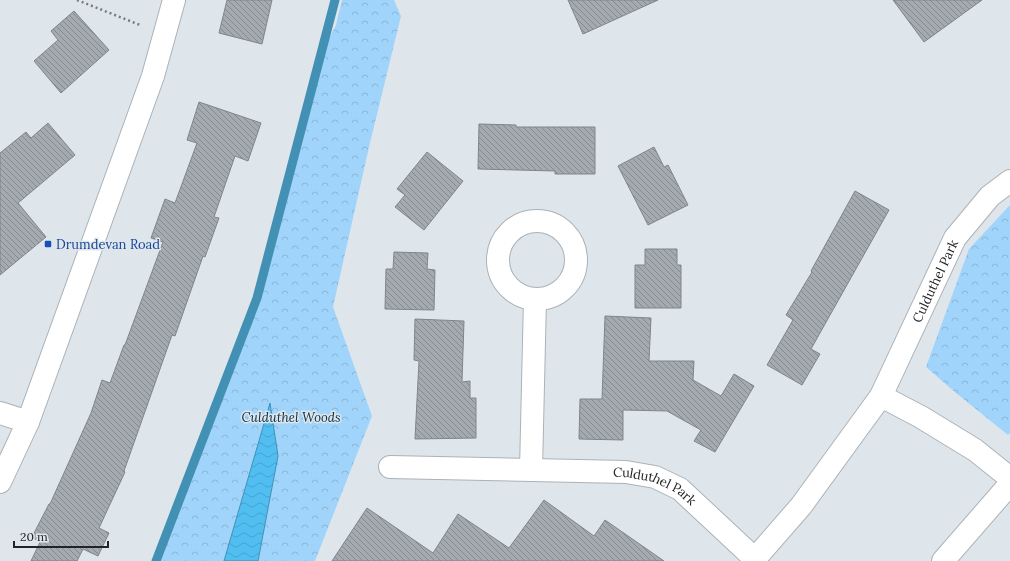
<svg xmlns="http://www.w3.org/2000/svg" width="1010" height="561" font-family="Lora,serif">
	<defs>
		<pattern id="forest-crowns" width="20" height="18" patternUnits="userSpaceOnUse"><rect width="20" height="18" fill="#a0d4fb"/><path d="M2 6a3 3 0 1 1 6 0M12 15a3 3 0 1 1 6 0" fill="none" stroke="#8ab6d7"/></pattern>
		<pattern id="water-waves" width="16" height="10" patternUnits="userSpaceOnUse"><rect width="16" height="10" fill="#51bef2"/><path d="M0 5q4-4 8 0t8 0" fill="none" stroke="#46a3cf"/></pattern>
		<pattern id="building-back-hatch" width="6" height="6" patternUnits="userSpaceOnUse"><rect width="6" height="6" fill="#a3aab0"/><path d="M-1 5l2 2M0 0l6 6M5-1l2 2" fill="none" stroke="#848a8f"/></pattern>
	</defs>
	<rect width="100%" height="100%" fill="#dee6ec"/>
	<path fill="url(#forest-crowns)" d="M 342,0 L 394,0 L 401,16 L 369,147 L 333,307 L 372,416 L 315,561 L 153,561 L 196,460 L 257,298 L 320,57 L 336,25 Z
		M 1010,205 L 1010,433 L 1008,435 L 956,393 L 926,367 L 969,249 Z"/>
	<path fill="url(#water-waves)" stroke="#4390b5" d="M 270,403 L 278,456 L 258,561 L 224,561 Z"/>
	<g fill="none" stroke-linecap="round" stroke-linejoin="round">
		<path stroke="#4390b5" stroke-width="9" d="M 156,561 L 257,298 L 335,0"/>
	</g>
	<path fill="url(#building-back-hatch)" stroke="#7e858b" d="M 227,0 L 272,0 L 262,44 L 219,33 Z
		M 568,0 L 658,0 L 583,34 Z
		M 893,0 L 982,0 L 924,42 Z
		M 74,11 L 109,50 L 61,93 L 34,61 L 58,40 L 51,31 Z
		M 199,102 L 261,123 L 248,161 L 235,156 L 214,217 L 219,218 L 205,257 L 203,256 L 175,336 L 172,335 L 124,471 L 125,472 L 99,528 L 109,533 L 98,556 L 83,549 L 77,561 L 31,561 L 40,542 L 32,537 L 49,504 L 50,504 L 91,413 L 102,380 L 110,383 L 124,345 L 125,345 L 163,242 L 151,238 L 165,199 L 175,203 L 197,143 L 187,140 Z
		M 48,123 L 75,155 L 18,203 L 46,237 L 0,275 L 0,153 L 26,132 L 31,138 Z
		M 479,124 L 516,125 L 516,127 L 595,127 L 595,174 L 555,174 L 555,171 L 478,169 Z
		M 654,147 L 664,167 L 668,165 L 688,205 L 648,225 L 618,166 Z
		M 427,152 L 463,181 L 424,230 L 395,207 L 405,195 L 397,189 Z
		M 855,191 L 889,210 L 811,349 L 820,354 L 802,385 L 767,365 L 793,320 L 786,315 L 812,272 L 811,271 Z
		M 645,249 L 677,249 L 677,265 L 681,265 L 681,308 L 635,308 L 635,265 L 645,265 Z
		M 394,252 L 428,253 L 427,269 L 435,270 L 434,310 L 385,309 L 386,269 L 393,269 Z
		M 605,316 L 651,318 L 649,361 L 694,361 L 693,380 L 721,396 L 734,374 L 754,386 L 715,452 L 694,441 L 701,430 L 667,411 L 623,410 L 623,440 L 579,439 L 580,399 L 602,399 Z
		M 415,319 L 464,321 L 462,382 L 470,381 L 470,398 L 476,398 L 476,438 L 415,439 L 419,361 L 414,360 Z
		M 544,500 L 594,536 L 605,520 L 664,561 L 332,561 L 367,508 L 433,553 L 458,514 L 509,548 Z"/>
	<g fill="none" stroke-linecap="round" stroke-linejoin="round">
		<g stroke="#abb2b8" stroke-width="24">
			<g id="minor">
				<circle cx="537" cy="260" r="39"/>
				<path d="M 881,396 L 921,417 L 975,450 L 1010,478"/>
				<path d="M 0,413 L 28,422"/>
				<path id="s1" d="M 390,467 L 626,472 L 655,477 L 680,489 L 755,559"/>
				<path d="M 531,470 L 535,299"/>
				<path d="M 0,482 L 28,422 L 153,76 L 174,0"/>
				<path id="s2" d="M 753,561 L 801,506 L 881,396 L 955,238 L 990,196 L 1010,181"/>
				<path d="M 943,561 L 1010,484"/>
			</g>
		</g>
		<path stroke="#767b7f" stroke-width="2.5" stroke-dasharray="2 3" stroke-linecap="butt" d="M 77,0 L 140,25"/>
		<use href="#minor" stroke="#fff" stroke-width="22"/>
	</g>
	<rect fill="#1a4fb4" stroke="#dee6ec" stroke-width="1.5" x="44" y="240" width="8" height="8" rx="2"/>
	<g text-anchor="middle" stroke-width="3" stroke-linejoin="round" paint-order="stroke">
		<g font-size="13" fill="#164399" stroke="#dee6ec" text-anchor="start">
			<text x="56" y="249">Drumdevan Road</text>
		</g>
		<g font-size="13" fill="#212326" stroke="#dee6ec">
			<text dy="5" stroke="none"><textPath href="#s2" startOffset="336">Culduthel Park</textPath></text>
			<text dy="5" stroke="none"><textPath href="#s1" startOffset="268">Culduthel Park</textPath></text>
		</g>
		<g font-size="13" font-style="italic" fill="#082f47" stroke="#dee6ec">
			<text x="291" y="422">Culduthel Woods</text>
		</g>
	</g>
	<path d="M14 541v6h94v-6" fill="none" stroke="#212326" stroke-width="2"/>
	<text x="20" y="541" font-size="12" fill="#212326" stroke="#dee6ec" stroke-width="3" paint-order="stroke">20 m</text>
</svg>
